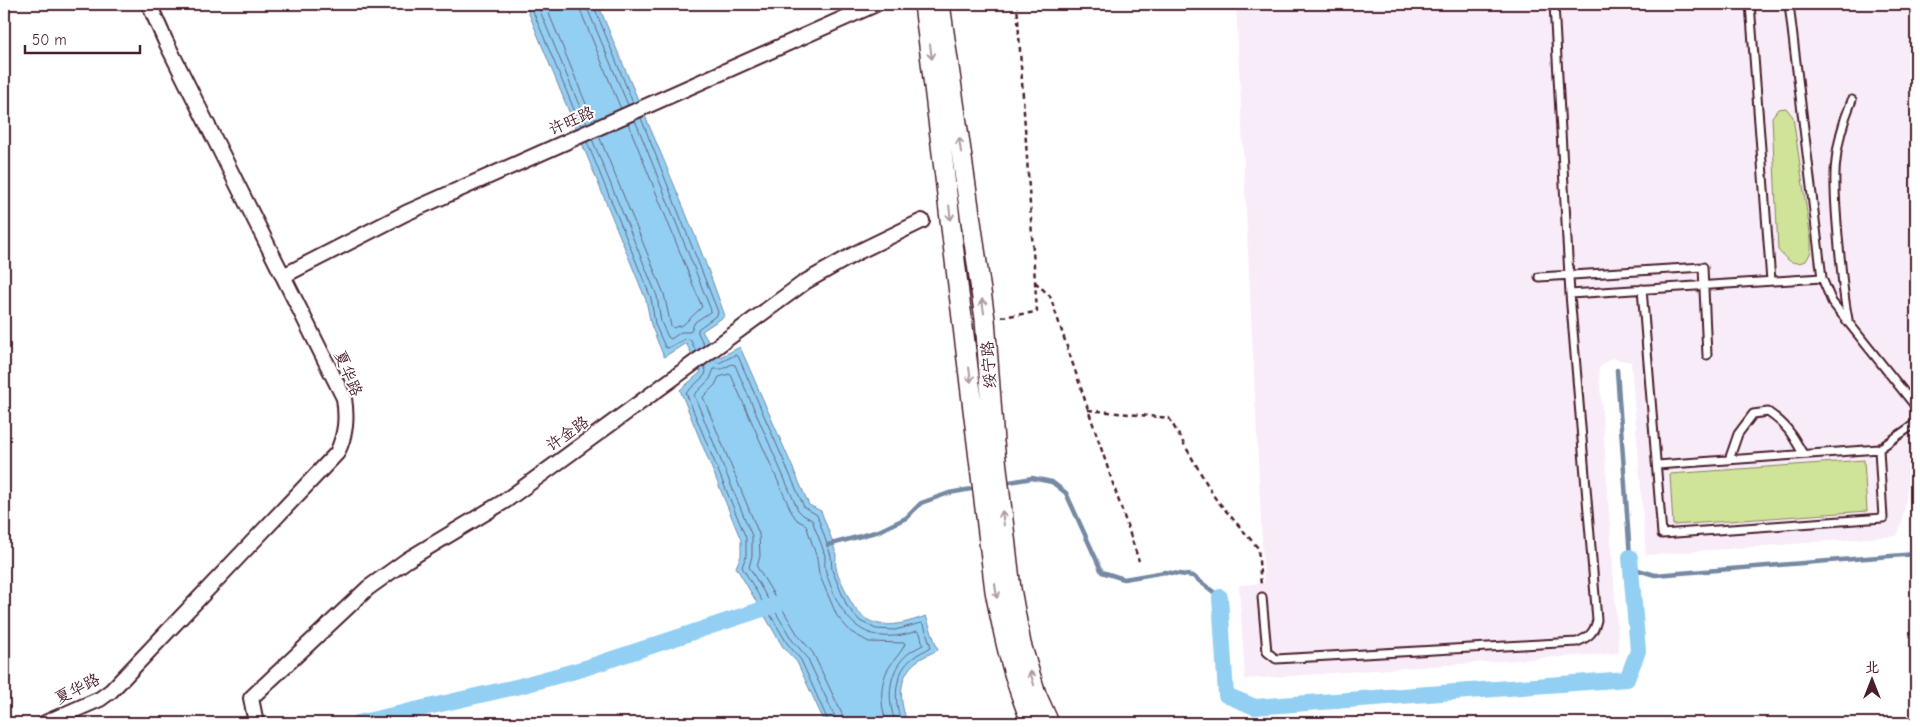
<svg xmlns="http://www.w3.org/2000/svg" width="1920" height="727" font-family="'Comic Neue','LXGW WenKai TC',sans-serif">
	<rect width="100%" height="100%" fill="#fff"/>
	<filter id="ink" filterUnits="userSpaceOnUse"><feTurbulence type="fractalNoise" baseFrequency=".02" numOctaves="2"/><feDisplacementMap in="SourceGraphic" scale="10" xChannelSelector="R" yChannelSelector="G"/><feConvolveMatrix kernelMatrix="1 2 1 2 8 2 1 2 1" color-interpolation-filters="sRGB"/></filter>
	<g filter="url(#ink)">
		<path fill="#f8ecf8" d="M 1236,4 L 1916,4 L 1916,470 L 1908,484 L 1902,522 L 1897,536 L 1646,555 L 1631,362 L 1611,358 L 1599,368 L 1619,653 L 1245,679 L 1239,585 L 1264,583 Z"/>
		<path fill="#cfe498" stroke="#8c8262" d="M 1786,108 L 1793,117 L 1811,240 L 1811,252 L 1806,261 C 1792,266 1787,260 1778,250 L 1772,117 L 1778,109 Z
			M 1864,460 L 1867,511 L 1673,525 L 1670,474 Z"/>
		<path fill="#92cff3" stroke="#7589a3" d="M 525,4 L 598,4 C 640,108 688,210 725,316 L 702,331 L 718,358 L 740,347 L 809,505 L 821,511 C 826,525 833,540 836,555 C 836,559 835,563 836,567 C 837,575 843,584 846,592 C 863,632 890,629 926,616 L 938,650 C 931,653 923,657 917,661 C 897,676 899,703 908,723 L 825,723 L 797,662 L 783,647 L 736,567 L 741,556 L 741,540 L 680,390 L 701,372 L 686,343 L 664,357 L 651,325 L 646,300 Z"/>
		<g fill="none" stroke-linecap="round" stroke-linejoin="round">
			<path stroke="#67657b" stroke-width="1" d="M 530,4 L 581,126
				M 537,4 L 587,124
				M 545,4 L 593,121
				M 580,4 L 581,12 L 621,109
				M 587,4 L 588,10 L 628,105
				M 593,4 L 633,103
				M 641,118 L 718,312 L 717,315 L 698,329 L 698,333 L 704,345
				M 599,136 L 664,294 L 671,326 L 674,328 C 677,326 680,326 683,325 C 684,324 701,308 702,307 L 628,123
				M 592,139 L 657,296 L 661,322 L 668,337 L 671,339 L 681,332 L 690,332 L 695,322 L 710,312 L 711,310 L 635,120
				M 587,142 L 651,298 L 655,324 L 665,347 L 668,348 L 687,338 L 691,341 L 696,351
				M 713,360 L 719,363 L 735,355 L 738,356 L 804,507 L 817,515 L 831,556 L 832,570 L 847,606 L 860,621 L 876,629 L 895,630 L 921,623 L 924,625 L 931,647 C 925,651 919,653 914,657 C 893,672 893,702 902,723
				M 704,366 L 706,371 L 705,375 L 686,393 L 746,538 L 746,556 L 742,567 L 787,643 L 801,660 L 829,723
				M 836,723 L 835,717 L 807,657 L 792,640 L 749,567 L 752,556 L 752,536 L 694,395 L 710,379 L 714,369 L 722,369 L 732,364 L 735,365 L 798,510 L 803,515 L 812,520 C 816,532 822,544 825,556 C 825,562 824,567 826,572 C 840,619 864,649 917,631 L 920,633 L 923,645 C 919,647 913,650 909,653 C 888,669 886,701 896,723
				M 843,723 L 842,714 L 813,653 L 798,635 L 757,567 L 760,556 L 759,534 L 703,397 L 715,385 L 719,377 L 729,374 L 731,375 L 792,513 L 797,520 L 806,525 L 817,558 L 819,574 L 837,616 L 851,632 L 869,642 L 905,643 C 903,651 894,659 890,666 C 879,681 880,707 887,723"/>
			<path stroke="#7589a3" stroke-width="4.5" d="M 1617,370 L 1630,557 L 1638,570 L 1655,575 L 1916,554
				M 1004,483 L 1032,478 L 1052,482 L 1066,493 L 1102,572 L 1124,579 L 1165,572 L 1193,576 L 1220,597
				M 1916,486 L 1913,527 L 1916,550
				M 828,545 L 879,531 L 906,518 L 921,503 L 949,493 L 977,488"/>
			<path stroke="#92cff3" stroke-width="16" d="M 1220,597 L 1226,695 L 1255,707 L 1627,679 L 1638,651 L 1630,557
				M 358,723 L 520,686 L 582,669 L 781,603"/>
			<g stroke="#4a1f2b" stroke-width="11">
				<path id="service" d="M 1750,4 L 1771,281
					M 1789,4 L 1822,278 L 1832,302 L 1916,407
					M 1539,277 L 1703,267 L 1707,355
					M 1642,289 L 1662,534 L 1883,518 L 1879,449
					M 1570,294 L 1822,278
					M 1848,319 C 1843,295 1842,271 1839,247 C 1834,189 1829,155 1852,100
					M 1729,460 L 1738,434 L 1753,414 L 1768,412 C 1787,425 1792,434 1803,454
					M 1657,465 L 1879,449 L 1916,423
					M 1262,597 L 1267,652 L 1276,659 L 1577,642 C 1589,637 1594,633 1597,620 L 1570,294 L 1554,4"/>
			</g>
			<g stroke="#4a1f2b" stroke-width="18">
				<path id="minor" d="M 283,276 L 406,213 L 876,4
					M 45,723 L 100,699 L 111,691 L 337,453 C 346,434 347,418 344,398 L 165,40 L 149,4
					M 256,723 L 251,698 L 368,588 L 407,560 L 505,501 L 805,282 L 858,252 L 922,221"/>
			</g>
			<g stroke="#4a1f2b" stroke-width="22">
				<path id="secondary" d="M 924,4 L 995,591 C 1004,637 1013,680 1032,723
					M 940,4 L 985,319 L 994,442 L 1011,589 L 1021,644 L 1036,694 L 1049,723"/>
			</g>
			<path stroke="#4a1f2b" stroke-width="2.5" stroke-dasharray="5 4" stroke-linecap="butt" d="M 1035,282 L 1050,296 L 1139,561
				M 1001,317 L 1037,312 L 1017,4
				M 1088,410 L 1169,418 L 1215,498 L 1258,548 L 1261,586"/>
			<use href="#service" stroke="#fff" stroke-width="7"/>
			<use href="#minor" stroke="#fff" stroke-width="14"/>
			<use href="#secondary" stroke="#fff" stroke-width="19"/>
		</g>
		<defs><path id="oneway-shaft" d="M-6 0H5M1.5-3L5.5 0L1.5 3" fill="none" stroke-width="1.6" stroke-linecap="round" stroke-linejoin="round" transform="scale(1.25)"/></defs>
		<g stroke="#ae9aa0">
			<use href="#oneway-shaft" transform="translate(931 52) rotate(83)"/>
			<use href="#oneway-shaft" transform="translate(960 145) rotate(-98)"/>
			<use href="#oneway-shaft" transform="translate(950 213) rotate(83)"/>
			<use href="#oneway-shaft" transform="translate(983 306) rotate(-98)"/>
			<use href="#oneway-shaft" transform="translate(970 375) rotate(83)"/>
			<use href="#oneway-shaft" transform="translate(1003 518) rotate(-97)"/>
			<use href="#oneway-shaft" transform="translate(996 591) rotate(82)"/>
			<use href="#oneway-shaft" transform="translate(1032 678) rotate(-107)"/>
		</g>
	</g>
	<g text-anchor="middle" stroke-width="4" stroke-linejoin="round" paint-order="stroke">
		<g font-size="16" fill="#4a1f2b" stroke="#fff">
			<text transform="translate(571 120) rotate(-24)" y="6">许旺路</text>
			<text transform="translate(988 365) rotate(-94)" y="6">绥宁路</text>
			<text transform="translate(349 373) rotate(67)" y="6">夏华路</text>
			<text transform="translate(567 433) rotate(-36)" y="6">许金路</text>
			<text transform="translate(77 688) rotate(-27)" y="6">夏华路</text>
		</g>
	</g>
	<rect width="1920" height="727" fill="none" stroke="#fff" stroke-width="20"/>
	<rect x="10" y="10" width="1900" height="707" fill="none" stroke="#4a1f2b" stroke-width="2" filter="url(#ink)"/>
	<g transform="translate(1872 680)" stroke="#ffffff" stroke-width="4" paint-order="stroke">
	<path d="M0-4L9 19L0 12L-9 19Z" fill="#4a1f2b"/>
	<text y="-8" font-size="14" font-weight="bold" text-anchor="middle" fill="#4a1f2b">北</text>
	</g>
	<path d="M25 45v8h115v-8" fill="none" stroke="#4a1f2b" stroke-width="2.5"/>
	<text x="32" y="45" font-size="15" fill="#4a1f2b" stroke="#ffffff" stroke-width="4" paint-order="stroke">50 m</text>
</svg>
